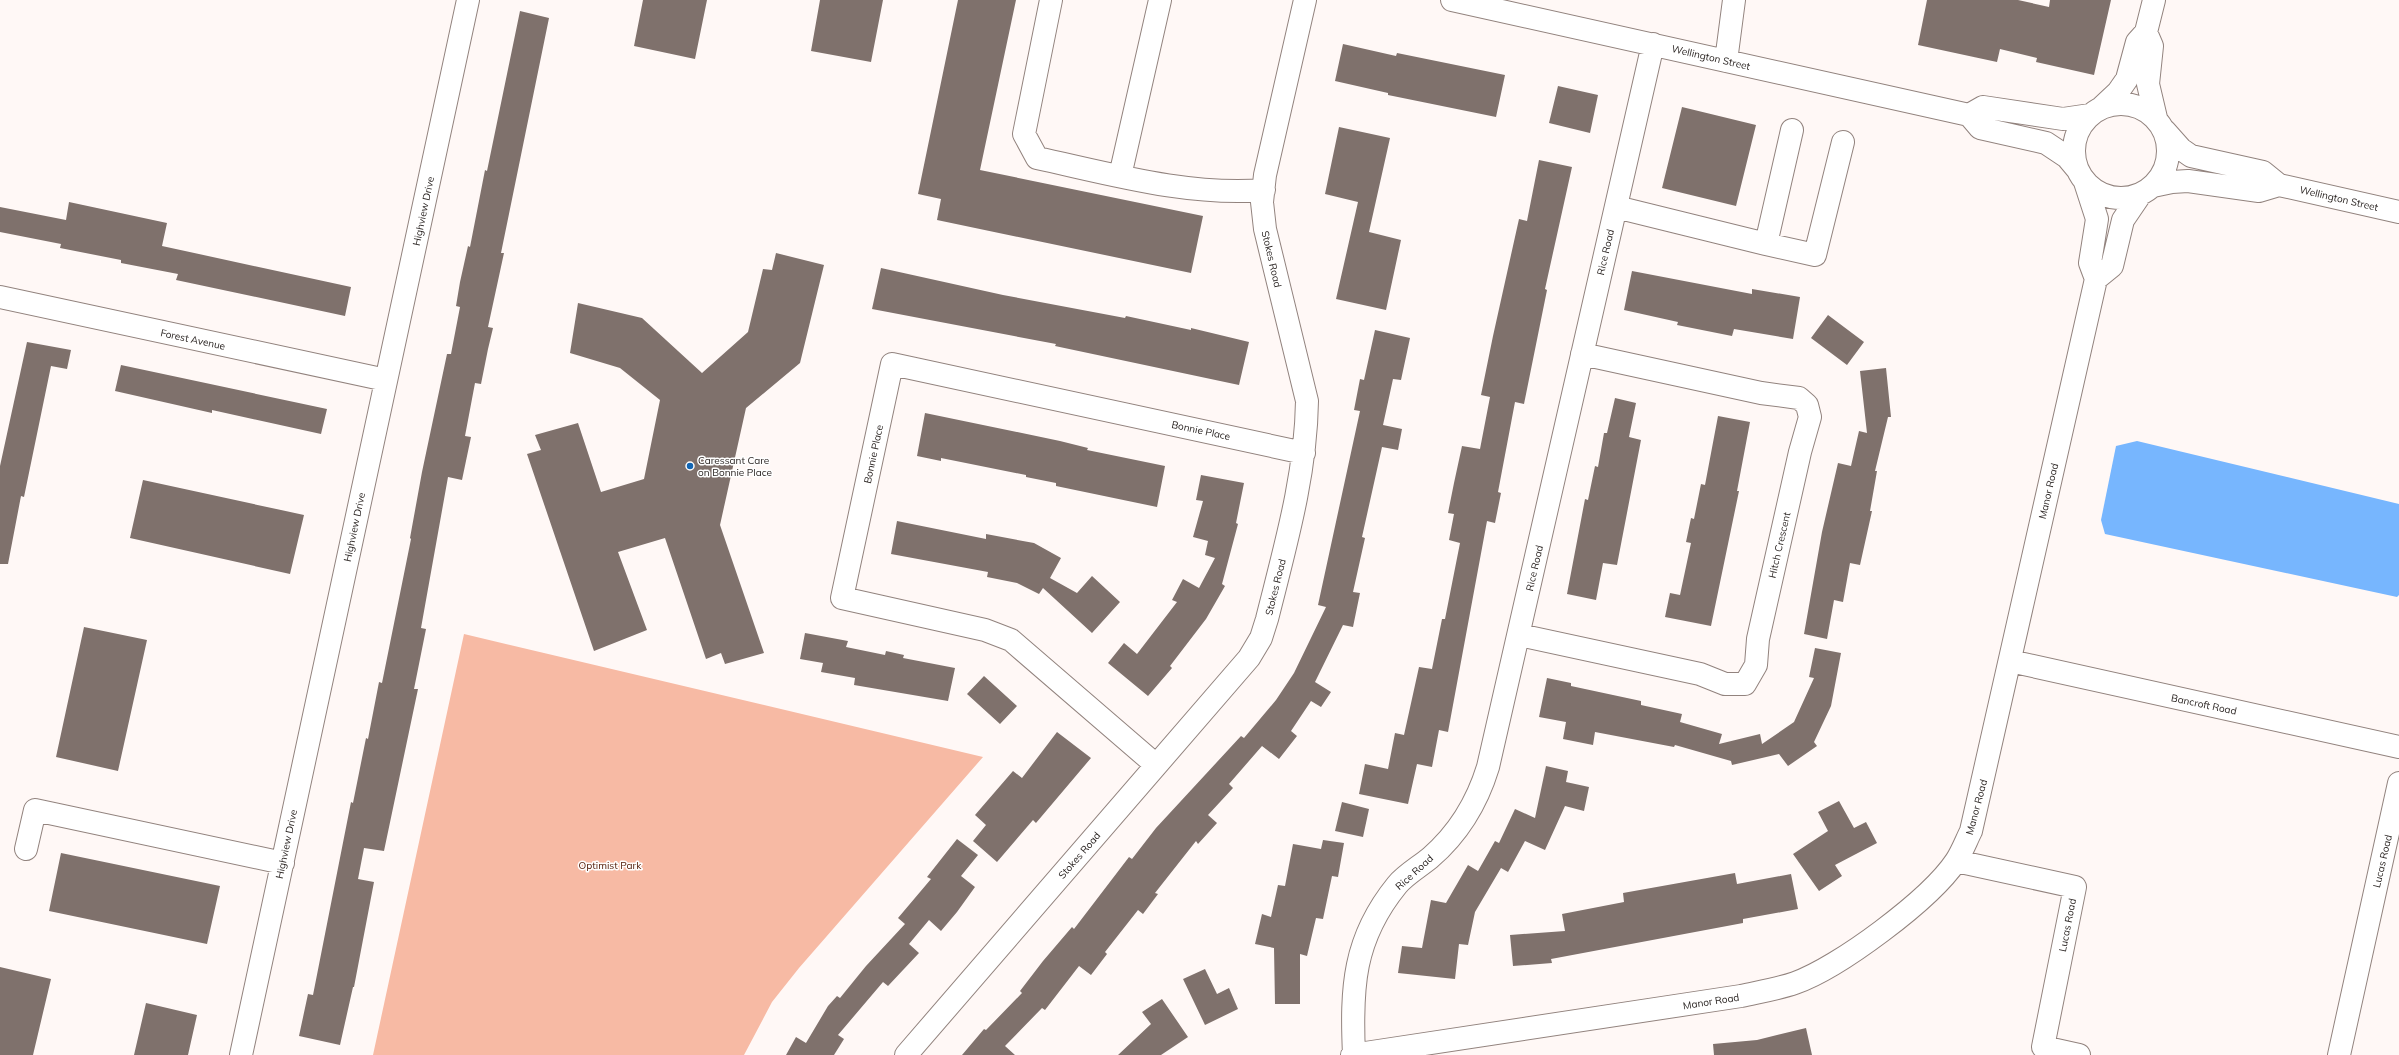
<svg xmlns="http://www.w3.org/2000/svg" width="2399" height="1055" font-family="Mulish,sans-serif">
	<rect width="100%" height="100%" fill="#fff8f6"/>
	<path fill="#f7baa4" d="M 464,634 L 983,757 L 799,968 L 772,1002 L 744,1055 L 373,1055 Z"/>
	<path fill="#77b6fe" d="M 2137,441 L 2399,504 L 2399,595 L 2397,597 L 2105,534 L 2101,520 L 2116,446 Z"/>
	<path fill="#7f716c" d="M 643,0 L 707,0 L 695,59 L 634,46 Z
		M 820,0 L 883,0 L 871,62 L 811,51 Z
		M 958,0 L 1016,0 L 980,170 L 1203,216 L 1191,273 L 937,220 L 941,199 L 918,194 Z
		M 1927,0 L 2018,0 L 2049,7 L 2050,0 L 2111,0 L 2094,75 L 2036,62 L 2037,58 L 2000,49 L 1997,62 L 1918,45 Z
		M 520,11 L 549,18 L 501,253 L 504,253 L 488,327 L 493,328 L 488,349 L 481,384 L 475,383 L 465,436 L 471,437 L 462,480 L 448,477 L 421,628 L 426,629 L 414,689 L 418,689 L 384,851 L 364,848 L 358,879 L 374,882 L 354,987 L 353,987 L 340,1045 L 299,1036 L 308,994 L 313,995 L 351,802 L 353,803 L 366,738 L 368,739 L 379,682 L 382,683 L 411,539 L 410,538 L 422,472 L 447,354 L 451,354 L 460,307 L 456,306 L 460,282 L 468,246 L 470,247 L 485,170 L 487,171 Z
		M 1343,44 L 1396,56 L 1397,53 L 1505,75 L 1496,117 L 1388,95 L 1388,93 L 1335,81 Z
		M 1558,86 L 1598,95 L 1590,133 L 1549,123 Z
		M 1682,107 L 1756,125 L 1736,206 L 1662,188 Z
		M 1339,127 L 1390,138 L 1369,232 L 1401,240 L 1386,310 L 1336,299 L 1358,202 L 1325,194 Z
		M 1539,160 L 1572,167 L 1545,289 L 1547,290 L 1524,404 L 1515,402 L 1498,492 L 1501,493 L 1495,523 L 1487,521 L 1448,732 L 1439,730 L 1432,767 L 1417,764 L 1408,804 L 1359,794 L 1365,764 L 1388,769 L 1395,733 L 1404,735 L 1419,667 L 1432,669 L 1442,619 L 1445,619 L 1460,543 L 1449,540 L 1454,514 L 1448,513 L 1454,483 L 1462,446 L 1480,449 L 1490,397 L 1481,395 L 1493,336 L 1519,219 L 1527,221 Z
		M 69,202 L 167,223 L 162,246 L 351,287 L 345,316 L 176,280 L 178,274 L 121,263 L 121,260 L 60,248 L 61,244 L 0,232 L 0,207 L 66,220 Z
		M 776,253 L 824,265 L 800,363 L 746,408 L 720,525 L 764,653 L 725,664 L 721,653 L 706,659 L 665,538 L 618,552 L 647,630 L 594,651 L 527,454 L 541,450 L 535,435 L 578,423 L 601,492 L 644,479 L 660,400 L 620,368 L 570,353 L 578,303 L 642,318 L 702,373 L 748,332 L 763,269 L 772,270 Z
		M 881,268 L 1003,295 L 1125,318 L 1126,316 L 1191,330 L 1191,328 L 1249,342 L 1239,385 L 1055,346 L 1056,344 L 872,309 Z
		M 1632,271 L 1752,294 L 1752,289 L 1800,297 L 1793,339 L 1734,329 L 1732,336 L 1677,325 L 1678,322 L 1624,310 Z
		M 1828,315 L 1864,342 L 1847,365 L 1811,338 Z
		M 1375,330 L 1410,338 L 1401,380 L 1393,379 L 1383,425 L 1402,429 L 1398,450 L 1382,447 L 1362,537 L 1365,538 L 1353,592 L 1360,593 L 1353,627 L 1343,625 L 1315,682 L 1331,692 L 1321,707 L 1311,701 L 1291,731 L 1297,736 L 1279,759 L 1262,746 L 1229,784 L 1233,788 L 1208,815 L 1217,823 L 1198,844 L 1196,841 L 1155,893 L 1158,894 L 1143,914 L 1138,910 L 1105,952 L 1107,954 L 1091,975 L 1079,966 L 1045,1010 L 1042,1008 L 1005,1046 L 1015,1055 L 962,1055 L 984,1029 L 986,1030 L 1022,993 L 1020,991 L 1043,961 L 1072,927 L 1074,929 L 1129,857 L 1132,859 L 1156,828 L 1241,736 L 1244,738 L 1276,700 L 1294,673 L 1326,607 L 1318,605 L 1360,411 L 1354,410 L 1360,379 L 1364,380 Z
		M 27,342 L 71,350 L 67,369 L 51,366 L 24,497 L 21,496 L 8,564 L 0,564 L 0,466 Z
		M 121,365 L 327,409 L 321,434 L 212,410 L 212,413 L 115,391 Z
		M 1886,368 L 1891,417 L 1888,417 L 1875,471 L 1877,471 L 1870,511 L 1872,511 L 1860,565 L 1850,563 L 1843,602 L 1834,600 L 1827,639 L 1804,634 L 1822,532 L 1838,463 L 1851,466 L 1859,431 L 1867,433 L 1860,371 Z
		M 1615,398 L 1636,403 L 1629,437 L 1641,440 L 1617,565 L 1603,563 L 1596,600 L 1567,594 L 1585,499 L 1588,500 L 1595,466 L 1598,467 L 1604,433 L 1607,433 Z
		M 925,413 L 1060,441 L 1088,448 L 1087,450 L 1165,466 L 1157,507 L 1056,486 L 1056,483 L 1026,477 L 1026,475 L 941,458 L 941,461 L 917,456 Z
		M 1718,416 L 1750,422 L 1737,491 L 1739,491 L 1711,626 L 1665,617 L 1670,593 L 1680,595 L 1691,543 L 1686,542 L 1691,518 L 1694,519 L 1701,484 L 1705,485 Z
		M 1201,475 L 1244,483 L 1236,523 L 1238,524 L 1222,584 L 1225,586 L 1206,619 L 1170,666 L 1172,668 L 1148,696 L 1108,663 L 1124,643 L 1137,654 L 1177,602 L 1172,600 L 1183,579 L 1199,588 L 1215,558 L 1205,555 L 1208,541 L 1193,537 L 1203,501 L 1196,500 Z
		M 143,480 L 304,515 L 290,574 L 130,538 Z
		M 897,521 L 986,539 L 986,534 L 1034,543 L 1061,558 L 1050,578 L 1077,593 L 1092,576 L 1120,602 L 1092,633 L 1043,588 L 1039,594 L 1017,583 L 987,577 L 988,572 L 891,554 Z
		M 84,627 L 147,640 L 118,771 L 56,757 Z
		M 805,633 L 848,641 L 846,647 L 885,655 L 886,651 L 904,655 L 903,658 L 955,668 L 948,701 L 854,685 L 855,678 L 821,672 L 823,663 L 800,659 Z
		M 1815,648 L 1841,653 L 1831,706 L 1814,742 L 1817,746 L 1788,766 L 1779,754 L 1732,765 L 1731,761 L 1675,745 L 1674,747 L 1595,732 L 1593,745 L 1563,739 L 1566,722 L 1539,717 L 1547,678 L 1571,683 L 1571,686 L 1641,701 L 1641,705 L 1682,714 L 1680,722 L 1722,734 L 1719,744 L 1760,734 L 1762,744 L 1794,722 L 1814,678 L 1809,677 Z
		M 984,676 L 1017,706 L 1000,724 L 967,694 Z
		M 1057,732 L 1091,758 L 1036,823 L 1033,820 L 997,862 L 973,841 L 986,825 L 975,815 L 1013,771 L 1022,778 Z
		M 1546,766 L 1568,771 L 1566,782 L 1589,787 L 1584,811 L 1565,806 L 1545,850 L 1525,841 L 1508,872 L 1501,868 L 1475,912 L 1468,945 L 1459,944 L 1455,979 L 1398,973 L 1402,946 L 1422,948 L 1431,900 L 1446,903 L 1468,865 L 1478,871 L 1495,841 L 1499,843 L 1515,809 L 1535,818 Z
		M 1839,801 L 1854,828 L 1866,822 L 1877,843 L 1835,865 L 1842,876 L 1819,891 L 1793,854 L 1828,831 L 1818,812 Z
		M 1342,802 L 1369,809 L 1363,837 L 1335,831 Z
		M 957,839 L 978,855 L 961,876 L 975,887 L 957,912 L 941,931 L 929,920 L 909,944 L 919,953 L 888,986 L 883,982 L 838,1035 L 844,1039 L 834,1055 L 786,1055 L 796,1037 L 806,1043 L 828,1006 L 837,996 L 840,998 L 866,966 L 905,924 L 898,918 L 931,879 L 927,877 Z
		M 1323,840 L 1344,843 L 1338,877 L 1332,876 L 1323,919 L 1316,918 L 1307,956 L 1300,954 L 1300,1004 L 1275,1004 L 1274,948 L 1255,944 L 1262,914 L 1271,917 L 1278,885 L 1285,886 L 1293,844 L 1321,849 Z
		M 61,853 L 220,886 L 207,944 L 49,911 Z
		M 1735,873 L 1737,884 L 1791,874 L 1798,909 L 1743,919 L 1743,923 L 1551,959 L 1552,963 L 1513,966 L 1510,935 L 1565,931 L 1562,914 L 1624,902 L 1623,893 Z
		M 0,967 L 51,979 L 33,1055 L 0,1055 Z
		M 1205,969 L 1217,994 L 1229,988 L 1238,1009 L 1205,1025 L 1183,979 Z
		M 1162,999 L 1188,1037 L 1161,1055 L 1118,1055 L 1151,1024 L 1142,1012 Z
		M 146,1003 L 197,1015 L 188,1055 L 134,1055 Z
		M 1806,1028 L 1812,1055 L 1714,1055 L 1713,1044 L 1757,1040 Z"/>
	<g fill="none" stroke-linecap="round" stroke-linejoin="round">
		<g stroke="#92837e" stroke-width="24">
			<path id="minor" d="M 1051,0 L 1024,134 L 1037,158 C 1111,174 1187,196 1264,190
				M 1452,0 L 1969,115 L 1980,128 L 2046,143 L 2067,157 L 2077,169
				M 2146,32 L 2152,46 L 2148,84 L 2156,118
				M 1726,61 L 1734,0
				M2074 151a47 47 0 1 1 94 0a47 47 0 1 1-94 0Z
				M 2102,107 L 2118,92 L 2127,79 L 2137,42 L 2146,32 L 2154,0
				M 1969,115 L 1983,107 L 2063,119 L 2090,115
				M 2165,131 L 2181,149 L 2191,156 L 2263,172 L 2279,185 L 2399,212
				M 1120,176 L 1160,0
				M 2085,182 L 2097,219 L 2090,263 L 2096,279
				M 2153,186 L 2172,182 L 2188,181 L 2259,191 L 2279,185
				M 1616,207 L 1766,244 L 1792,130
				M 1766,244 L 1815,255 L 1843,142
				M 0,297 L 386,380
				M 1519,635 L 1700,674 L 1725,684 L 1745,684 L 1756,665 L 1758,639 L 1800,452 L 1810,417 L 1807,405 L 1799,398 L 1761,393 L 1582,354
				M 2010,661 L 2399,747
				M 1156,765 L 1011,640 L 985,630 L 842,598 L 892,364 L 1304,453
				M 26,849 L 35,810 L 283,863
				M 1956,861 L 2075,887 L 2043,1047 L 2079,1055
				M 241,1055 L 468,0
				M 906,1055 L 1249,658 L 1261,638 L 1267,619 C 1285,547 1306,475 1307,401 L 1265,229 L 1262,202 L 1265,175 L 1305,0
				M 1352,1055 L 1741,996 C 1759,992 1778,989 1795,983 C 1838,968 1930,900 1956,861 C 1962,852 1966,841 1971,831 L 2096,279 L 2112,266 L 2123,220 L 2140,195
				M 1354,1055 C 1351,988 1353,939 1397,885 C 1405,875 1419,867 1430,858 C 1459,833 1477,803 1488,767 L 1653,44
				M 2339,1055 L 2399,783"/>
		</g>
		<use href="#minor" stroke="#fff" stroke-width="22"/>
	</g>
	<circle fill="#1266b4" stroke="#fff" stroke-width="1.5" cx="690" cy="466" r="4"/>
	<g text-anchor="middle" stroke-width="3" stroke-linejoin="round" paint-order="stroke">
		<g font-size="10" fill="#2a2422" stroke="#fff">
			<text transform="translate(1711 57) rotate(13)" y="4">Wellington Street</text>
			<text transform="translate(2339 198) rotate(13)" y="4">Wellington Street</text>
			<text transform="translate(423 211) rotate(-78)" y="4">Highview Drive</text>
			<text transform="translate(1605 252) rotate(-77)" y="4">Rice Road</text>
			<text transform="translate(1272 259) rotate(77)" y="4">Stokes Road</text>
			<text transform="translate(193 339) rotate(12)" y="4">Forest Avenue</text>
			<text transform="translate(1201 430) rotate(12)" y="4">Bonnie Place</text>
			<text transform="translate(873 454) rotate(-78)" y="4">Bonnie Place</text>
			<text transform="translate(2048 491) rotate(-77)" y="4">Manor Road</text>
			<text transform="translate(354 527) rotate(-78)" y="4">Highview Drive</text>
			<text transform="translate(1779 545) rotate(-77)" y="4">Hitch Crescent</text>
			<text transform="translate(1534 568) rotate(-77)" y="4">Rice Road</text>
			<text transform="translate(1275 587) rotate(-76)" y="4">Stokes Road</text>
			<text transform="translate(2204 704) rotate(12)" y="4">Bancroft Road</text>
			<text transform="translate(1976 807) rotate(-75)" y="4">Manor Road</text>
			<text transform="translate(286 844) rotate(-78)" y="4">Highview Drive</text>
			<text transform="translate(1079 855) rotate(-49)" y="4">Stokes Road</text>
			<text transform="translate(2382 861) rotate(-77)" y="4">Lucas Road</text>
			<text transform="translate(1414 872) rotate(-42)" y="4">Rice Road</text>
			<text transform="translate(2067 925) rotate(-79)" y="4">Lucas Road</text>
			<text transform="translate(1711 1001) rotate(-9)" y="4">Manor Road</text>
		</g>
		<g font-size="10" fill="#2a2422" stroke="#fff" text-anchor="start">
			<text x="698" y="464">Caressant Care<tspan x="698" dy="12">on Bonnie Place</tspan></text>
		</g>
		<g font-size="10" fill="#4e1500" stroke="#fff">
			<text x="610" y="869">Optimist Park</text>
		</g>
	</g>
</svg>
